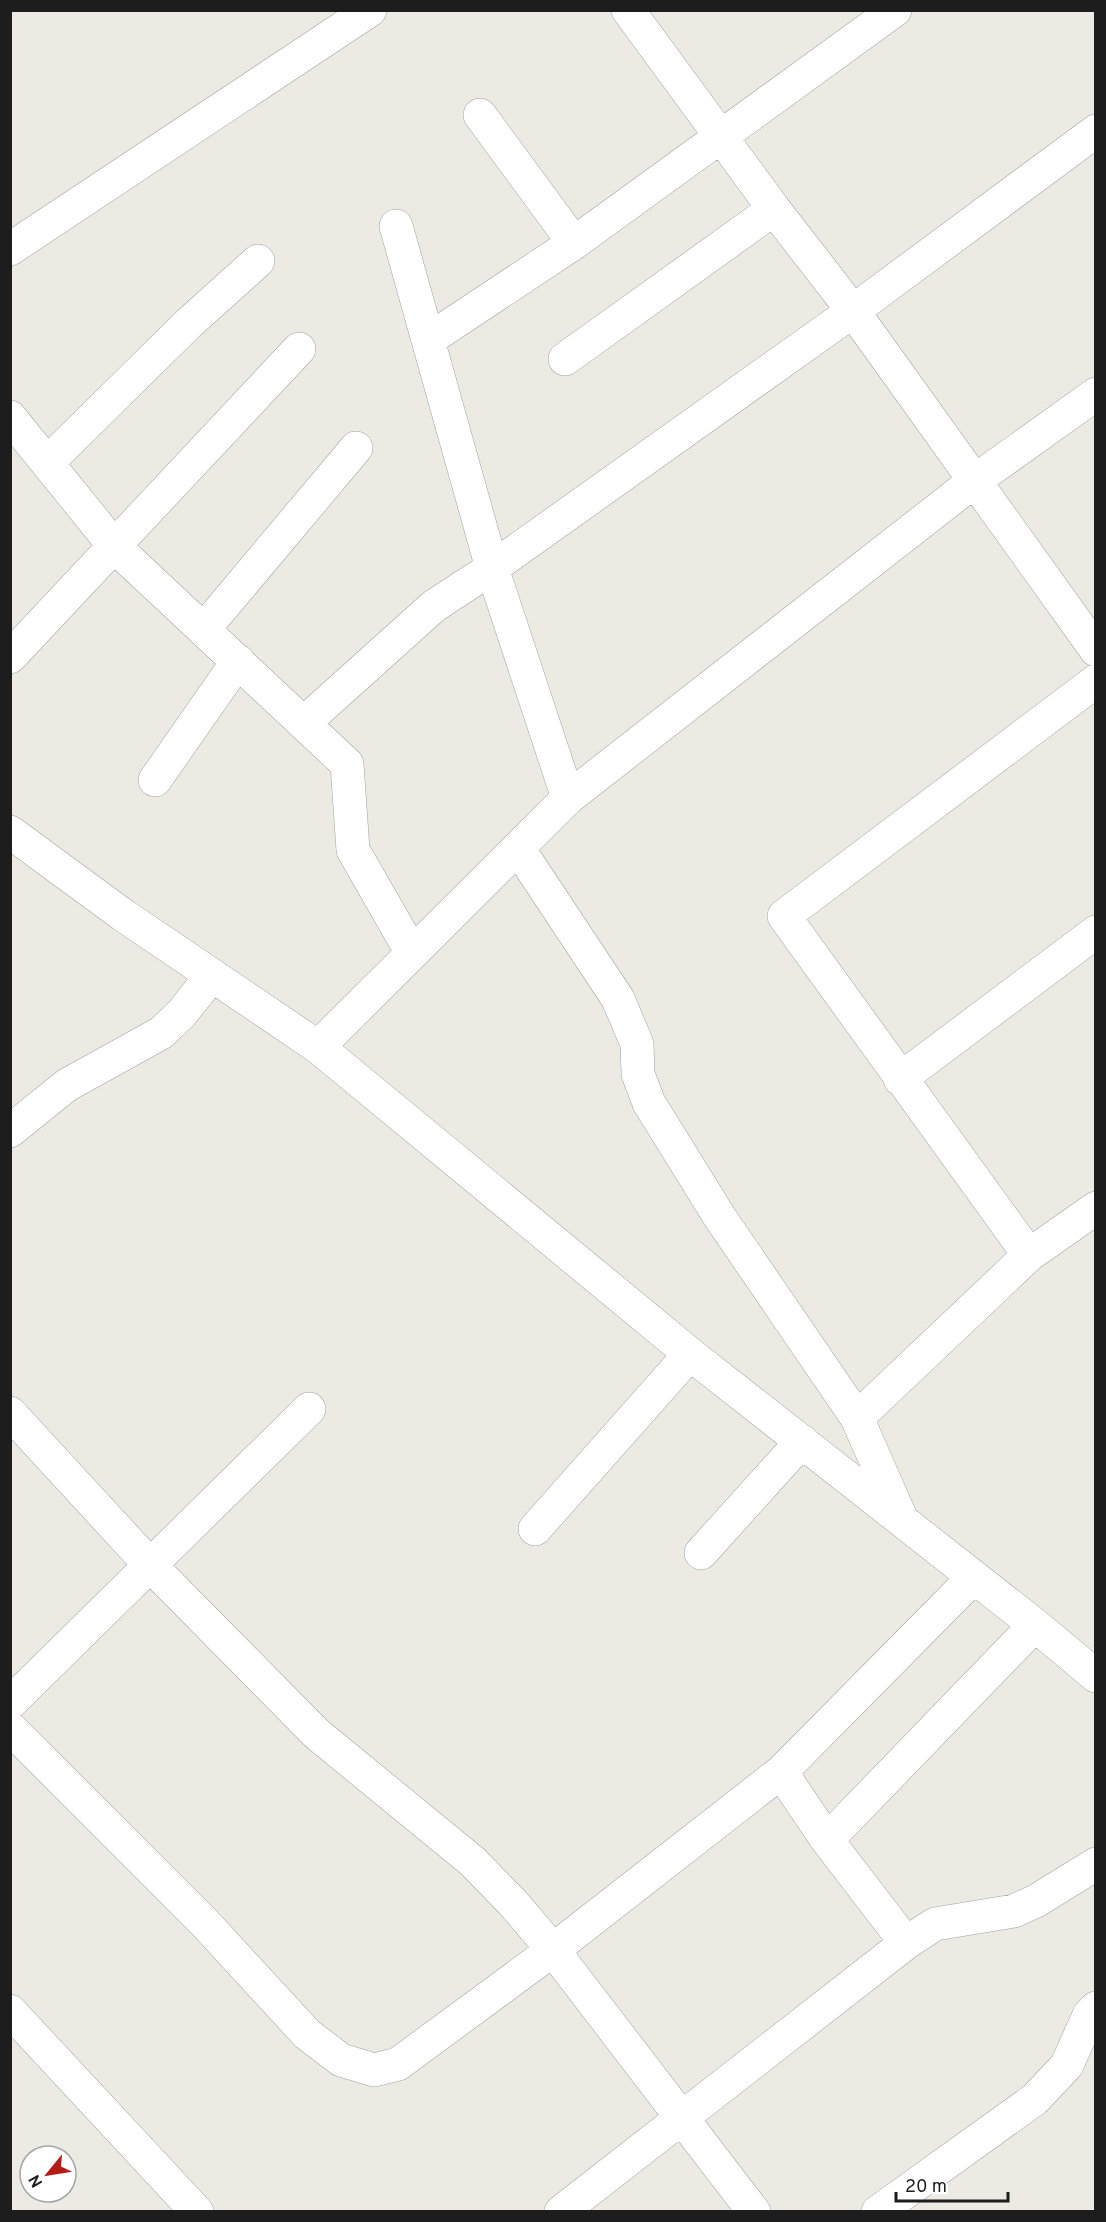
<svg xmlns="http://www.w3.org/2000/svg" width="1106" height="2222" font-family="Overpass,sans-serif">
	<rect width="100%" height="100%" fill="#edeae4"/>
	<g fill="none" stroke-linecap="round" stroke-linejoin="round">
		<g stroke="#a1a1a1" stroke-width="34">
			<path id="minor" d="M 628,10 L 774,209 L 853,311 L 1096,650
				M 480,115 L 574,243
				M 396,226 L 492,568 L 568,798
				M 10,249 L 370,10
				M 428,340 L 574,243 L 895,10
				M 565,359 L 774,209
				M 10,417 L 115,547 L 347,764 L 353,850 L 412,953
				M 47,463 L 189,323 L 258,261
				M 204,629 L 356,448
				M 10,657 L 299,349
				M 305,722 L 434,606 L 492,568 L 853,311 L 1096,131
				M 155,780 L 238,661
				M 10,832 L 123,915 L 318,1047 L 690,1354 L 1035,1625 L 1096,1676
				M 518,848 L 618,999 L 637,1044 L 638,1074 L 649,1103 L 719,1216 L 857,1418 L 901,1518
				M 318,1047 L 568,798 L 973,482 L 1096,394
				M 900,1079 L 1096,932
				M 10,1131 L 67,1085 L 161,1033 L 182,1013 L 212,975
				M 1029,1255 L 784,916 L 1096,681
				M 10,1413 L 150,1565 L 317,1734 L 472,1861 L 513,1903 L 553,1950 L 754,2212
				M 857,1418 L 1029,1255 L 1096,1208
				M 535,1529 L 690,1354
				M 701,1553 L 802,1441
				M 10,1703 L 309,1409
				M 10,1728 L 204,1922 L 307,2034 L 341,2060 L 374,2070 L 398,2064 L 553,1950 L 781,1772 L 974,1577
				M 781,1772 L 827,1840 L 906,1943
				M 827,1840 L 1035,1625
				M 10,2011 L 197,2212
				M 561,2212 L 906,1943 L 935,1924 L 1014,1911 L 1036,1901 L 1096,1864
				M 878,2212 L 1035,2099 L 1067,2065 L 1089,2015 L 1096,2008"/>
		</g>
		<use href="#minor" stroke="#fff" stroke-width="33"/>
	</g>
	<rect width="1106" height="2222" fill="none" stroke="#1d1d1d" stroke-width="24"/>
	<g transform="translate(48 2174) rotate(240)"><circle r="28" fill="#ffffff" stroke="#a5a5a5" stroke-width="1.5"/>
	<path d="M0-4.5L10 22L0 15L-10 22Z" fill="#b51a15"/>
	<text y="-9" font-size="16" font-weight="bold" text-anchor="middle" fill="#1d1d1d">N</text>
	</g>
	<path d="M896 2192v9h112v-9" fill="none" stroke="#1d1d1d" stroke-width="3"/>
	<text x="905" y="2192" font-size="18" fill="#1d1d1d" stroke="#ffffff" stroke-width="4.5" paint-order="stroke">20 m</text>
</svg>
